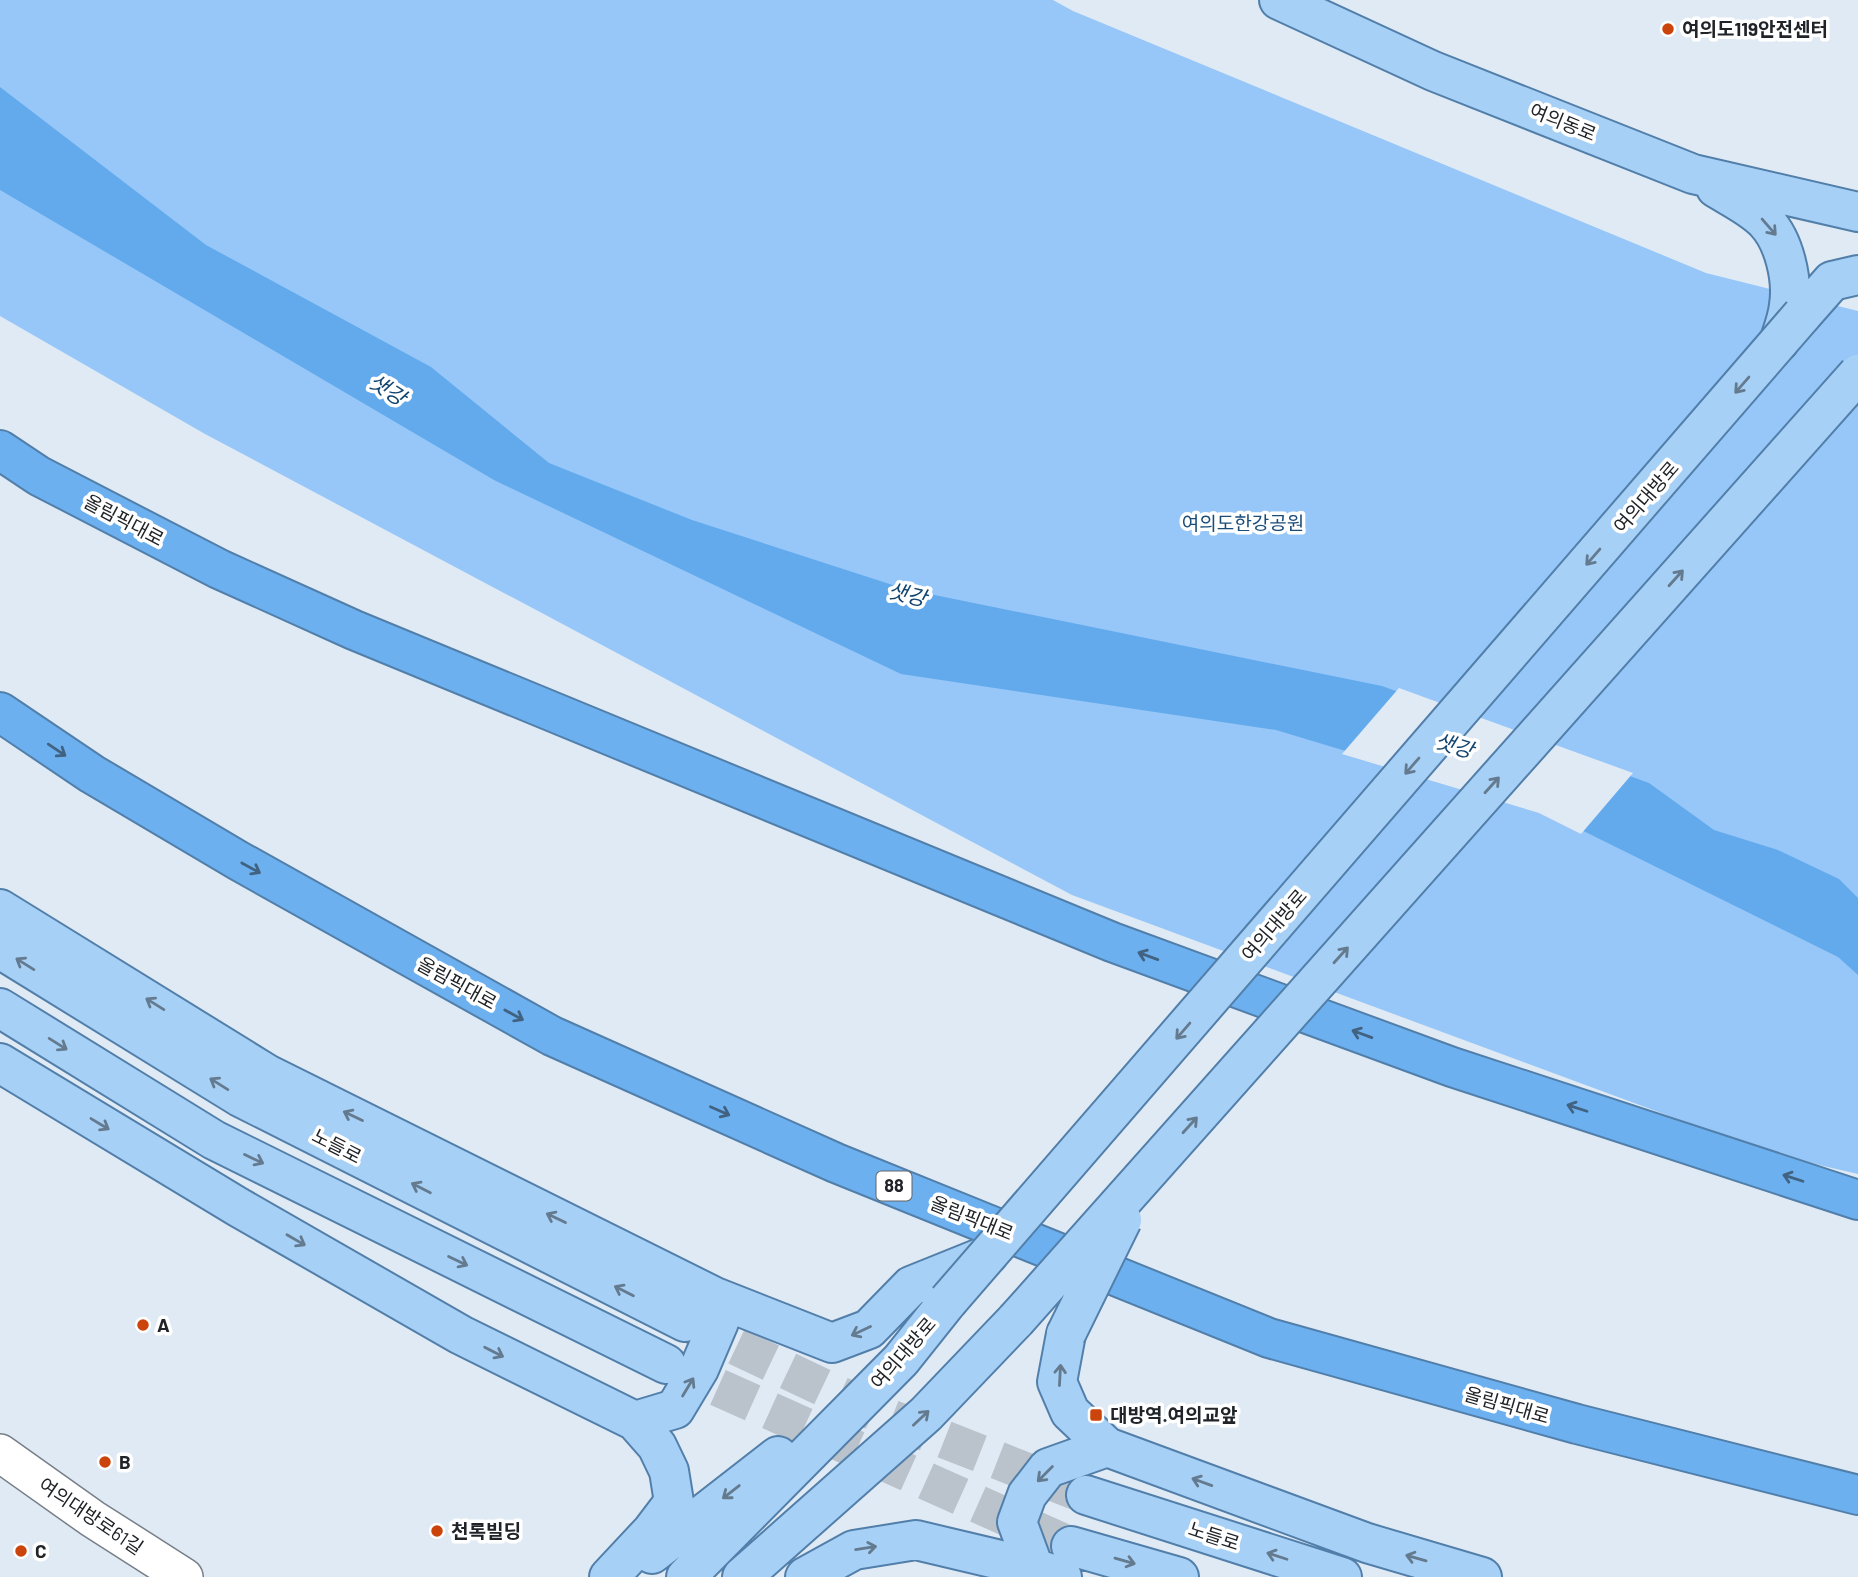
<svg xmlns="http://www.w3.org/2000/svg" width="1858" height="1577" font-family="Barlow,'Noto Sans KR',sans-serif">
	<rect width="100%" height="100%" fill="#e0eaf4"/>
	<path fill="#96c7f8" d="M 0,0 L 1053,0 L 1073,11 L 1706,273 L 1858,311 L 1858,1174 L 1772,1154 L 1072,895 L 205,434 L 0,316 Z"/>
	<path fill="#63aaed" d="M 0,87 L 206,245 L 431,367 L 549,463 L 692,520 L 905,589 L 1382,686 L 1649,783 L 1714,830 L 1778,850 L 1839,879 L 1858,898 L 1858,975 L 1838,957 L 1541,810 L 1276,730 L 901,674 L 494,480 L 0,190 Z"/>
	<path fill="#e0eaf4" d="M 1399,688 L 1633,773 L 1581,834 L 1539,813 L 1342,754 Z"/>
	<g fill="none" stroke-linecap="round" stroke-linejoin="round">
		<path stroke="#bac2cb" stroke-width="38" stroke-dasharray="38 19" stroke-linecap="butt" d="M 685,1322 L 877,1413 L 1086,1495
			M 666,1364 L 1071,1546"/>
		<g stroke="#767f88" stroke-width="40">
			<path id="minor" d="M 0,1453 L 93,1519 L 184,1577"/>
		</g>
		<g stroke="#517faa" stroke-width="42">
			<path id="major" d="M 1279,0 L 1433,71 L 1693,174 L 1858,212
				M 1716,188 C 1732,198 1753,208 1766,222 C 1784,241 1793,279 1789,305 C 1788,317 1783,330 1779,342
				M 1802,315 L 1832,281 L 1858,275
				M 0,909 L 267,1074 L 715,1297 L 719,1322 L 699,1369 L 675,1409 L 635,1421
				M 0,949 L 240,1097 L 685,1322
				M 0,1008 L 214,1140 L 666,1364
				M 0,1063 L 238,1207 L 461,1335 L 635,1421 L 657,1446 L 669,1471 L 674,1502 L 652,1531 L 609,1577
				M 715,1297 L 832,1343 L 869,1329 L 911,1286 L 988,1255
				M 1066,1334 L 1057,1382 L 1070,1412 L 1107,1447 L 1367,1543 L 1482,1577
				M 1086,1495 L 1342,1577
				M 1071,1546 L 1179,1577
				M 652,1554 L 778,1456
				M 1034,1568 L 1017,1522 L 1027,1495 L 1048,1468 L 1107,1447
				M 686,1577 L 901,1360 L 948,1301
				M 742,1577 L 926,1414 L 1016,1320
				M 805,1577 L 854,1550 L 916,1540 L 1034,1568 L 1062,1577"/>
		</g>
		<g stroke="#517faa" stroke-width="42">
			<path id="highway" d="M 0,450 L 39,476 L 219,569 L 354,630 L 1112,942 L 1452,1067 L 1858,1200
				M 0,712 L 92,774 L 239,861 L 552,1036 L 836,1163 L 1269,1338 L 1577,1424 L 1858,1495"/>
		</g>
		<use href="#minor" stroke="#fff" stroke-width="37"/>
		<use href="#major" stroke="#a7d0f6" stroke-width="38"/>
		<use href="#highway" stroke="#6cb0f0" stroke-width="38"/>
		<g stroke="#517faa" stroke-width="42" stroke-linecap="butt">
			<path id="major-bridge" d="M 948,1301 L 1802,315
				M 1016,1320 L 1858,374
				M 1066,1334 L 1122,1220"/>
		</g>
		<use href="#major-bridge" stroke="#a7d0f6" stroke-width="38"/>
	</g>
	<defs><path id="oneway-shaft" d="M-6 0H5M1.5-3L5.5 0L1.5 3" fill="none" stroke-width="1.6" stroke-linecap="round" stroke-linejoin="round" transform="scale(1.75)"/></defs>
	<g stroke="#647a8e">
		<use href="#oneway-shaft" transform="translate(1769 227) rotate(49)"/>
		<use href="#oneway-shaft" transform="translate(1742 385) rotate(131)"/>
		<use href="#oneway-shaft" transform="translate(1593 557) rotate(131)"/>
		<use href="#oneway-shaft" transform="translate(1676 578) rotate(-48)"/>
		<use href="#oneway-shaft" transform="translate(1412 766) rotate(131)"/>
		<use href="#oneway-shaft" transform="translate(1492 785) rotate(-48)"/>
		<use href="#oneway-shaft" transform="translate(1341 955) rotate(-48)"/>
		<use href="#oneway-shaft" transform="translate(25 964) rotate(-148)"/>
		<use href="#oneway-shaft" transform="translate(155 1004) rotate(-148)"/>
		<use href="#oneway-shaft" transform="translate(1183 1031) rotate(131)"/>
		<use href="#oneway-shaft" transform="translate(58 1044) rotate(32)"/>
		<use href="#oneway-shaft" transform="translate(219 1084) rotate(-148)"/>
		<use href="#oneway-shaft" transform="translate(353 1116) rotate(-154)"/>
		<use href="#oneway-shaft" transform="translate(100 1124) rotate(31)"/>
		<use href="#oneway-shaft" transform="translate(1190 1125) rotate(-48)"/>
		<use href="#oneway-shaft" transform="translate(254 1159) rotate(26)"/>
		<use href="#oneway-shaft" transform="translate(421 1188) rotate(-153)"/>
		<use href="#oneway-shaft" transform="translate(556 1218) rotate(-154)"/>
		<use href="#oneway-shaft" transform="translate(296 1240) rotate(30)"/>
		<use href="#oneway-shaft" transform="translate(458 1261) rotate(26)"/>
		<use href="#oneway-shaft" transform="translate(624 1291) rotate(-153)"/>
		<use href="#oneway-shaft" transform="translate(861 1331) rotate(155)"/>
		<use href="#oneway-shaft" transform="translate(494 1352) rotate(27)"/>
		<use href="#oneway-shaft" transform="translate(1060 1375) rotate(-87)"/>
		<use href="#oneway-shaft" transform="translate(688 1387) rotate(-59)"/>
		<use href="#oneway-shaft" transform="translate(921 1418) rotate(-43)"/>
		<use href="#oneway-shaft" transform="translate(1045 1474) rotate(135)"/>
		<use href="#oneway-shaft" transform="translate(1202 1482) rotate(-160)"/>
		<use href="#oneway-shaft" transform="translate(731 1492) rotate(142)"/>
		<use href="#oneway-shaft" transform="translate(866 1548) rotate(-9)"/>
		<use href="#oneway-shaft" transform="translate(1277 1556) rotate(-162)"/>
		<use href="#oneway-shaft" transform="translate(1416 1558) rotate(-164)"/>
		<use href="#oneway-shaft" transform="translate(1125 1561) rotate(16)"/>
	</g>
	<g stroke="#426281">
		<use href="#oneway-shaft" transform="translate(57 750) rotate(34)"/>
		<use href="#oneway-shaft" transform="translate(251 868) rotate(29)"/>
		<use href="#oneway-shaft" transform="translate(1148 956) rotate(-160)"/>
		<use href="#oneway-shaft" transform="translate(514 1015) rotate(29)"/>
		<use href="#oneway-shaft" transform="translate(1362 1034) rotate(-160)"/>
		<use href="#oneway-shaft" transform="translate(1577 1108) rotate(-162)"/>
		<use href="#oneway-shaft" transform="translate(720 1111) rotate(24)"/>
		<use href="#oneway-shaft" transform="translate(1793 1178) rotate(-162)"/>
	</g>
	<g fill="#cb440b" stroke="#fff" stroke-width="2.5">
		<circle cx="1668" cy="29" r="7"/>
		<circle cx="143" cy="1325" r="7"/>
		<rect x="1089" y="1408" width="14" height="14" rx="3.5"/>
		<circle cx="105" cy="1462" r="7"/>
		<circle cx="437" cy="1531" r="7"/>
		<circle cx="21" cy="1551" r="7"/>
	</g>
	<g text-anchor="middle" stroke-width="7" stroke-linejoin="round" paint-order="stroke">
		<rect fill="#fff" stroke="#636568" stroke-width="2" x="876.5" y="1171.5" width="35" height="29" rx="5"/>
		<g font-size="18" font-weight="bold" fill="#202327">
			<text x="894" y="1192">88</text>
		</g>
		<g font-size="19" font-weight="bold" fill="#202327" stroke="#fff" text-anchor="start">
			<text x="1682" y="36">여의도119안전센터</text>
			<text x="157" y="1332">A</text>
			<text x="1110" y="1422">대방역.여의교앞</text>
			<text x="119" y="1469">B</text>
			<text x="451" y="1538">천록빌딩</text>
			<text x="35" y="1558">C</text>
		</g>
		<g font-size="19" fill="#202327" stroke="#fff">
			<text transform="translate(1563 122) rotate(22)" y="7">여의동로</text>
			<text transform="translate(1646 497) rotate(-49)" y="7">여의대방로</text>
			<text transform="translate(124 520) rotate(28)" y="7">올림픽대로</text>
			<text transform="translate(1274 925) rotate(-49)" y="7">여의대방로</text>
			<text transform="translate(457 983) rotate(29)" y="7">올림픽대로</text>
			<text transform="translate(337 1146) rotate(27)" y="7">노들로</text>
			<text transform="translate(972 1218) rotate(22)" y="7">올림픽대로</text>
			<text transform="translate(903 1353) rotate(-49)" y="7">여의대방로</text>
			<text transform="translate(1507 1405) rotate(16)" y="7">올림픽대로</text>
			<text transform="translate(91 1516) rotate(34)" y="7">여의대방로61길</text>
			<text transform="translate(1214 1536) rotate(18)" y="7">노들로</text>
		</g>
		<g font-size="19" fill="#1a4c78" stroke="#fff">
			<text x="1243" y="530">여의도한강공원</text>
		</g>
		<g font-size="21" font-style="italic" fill="#114570" stroke="#fff">
			<text transform="translate(387 390) rotate(33)" y="7">샛강</text>
			<text transform="translate(907 595) rotate(14)" y="7">샛강</text>
			<text transform="translate(1454 746) rotate(17)" y="7">샛강</text>
		</g>
	</g>
</svg>
